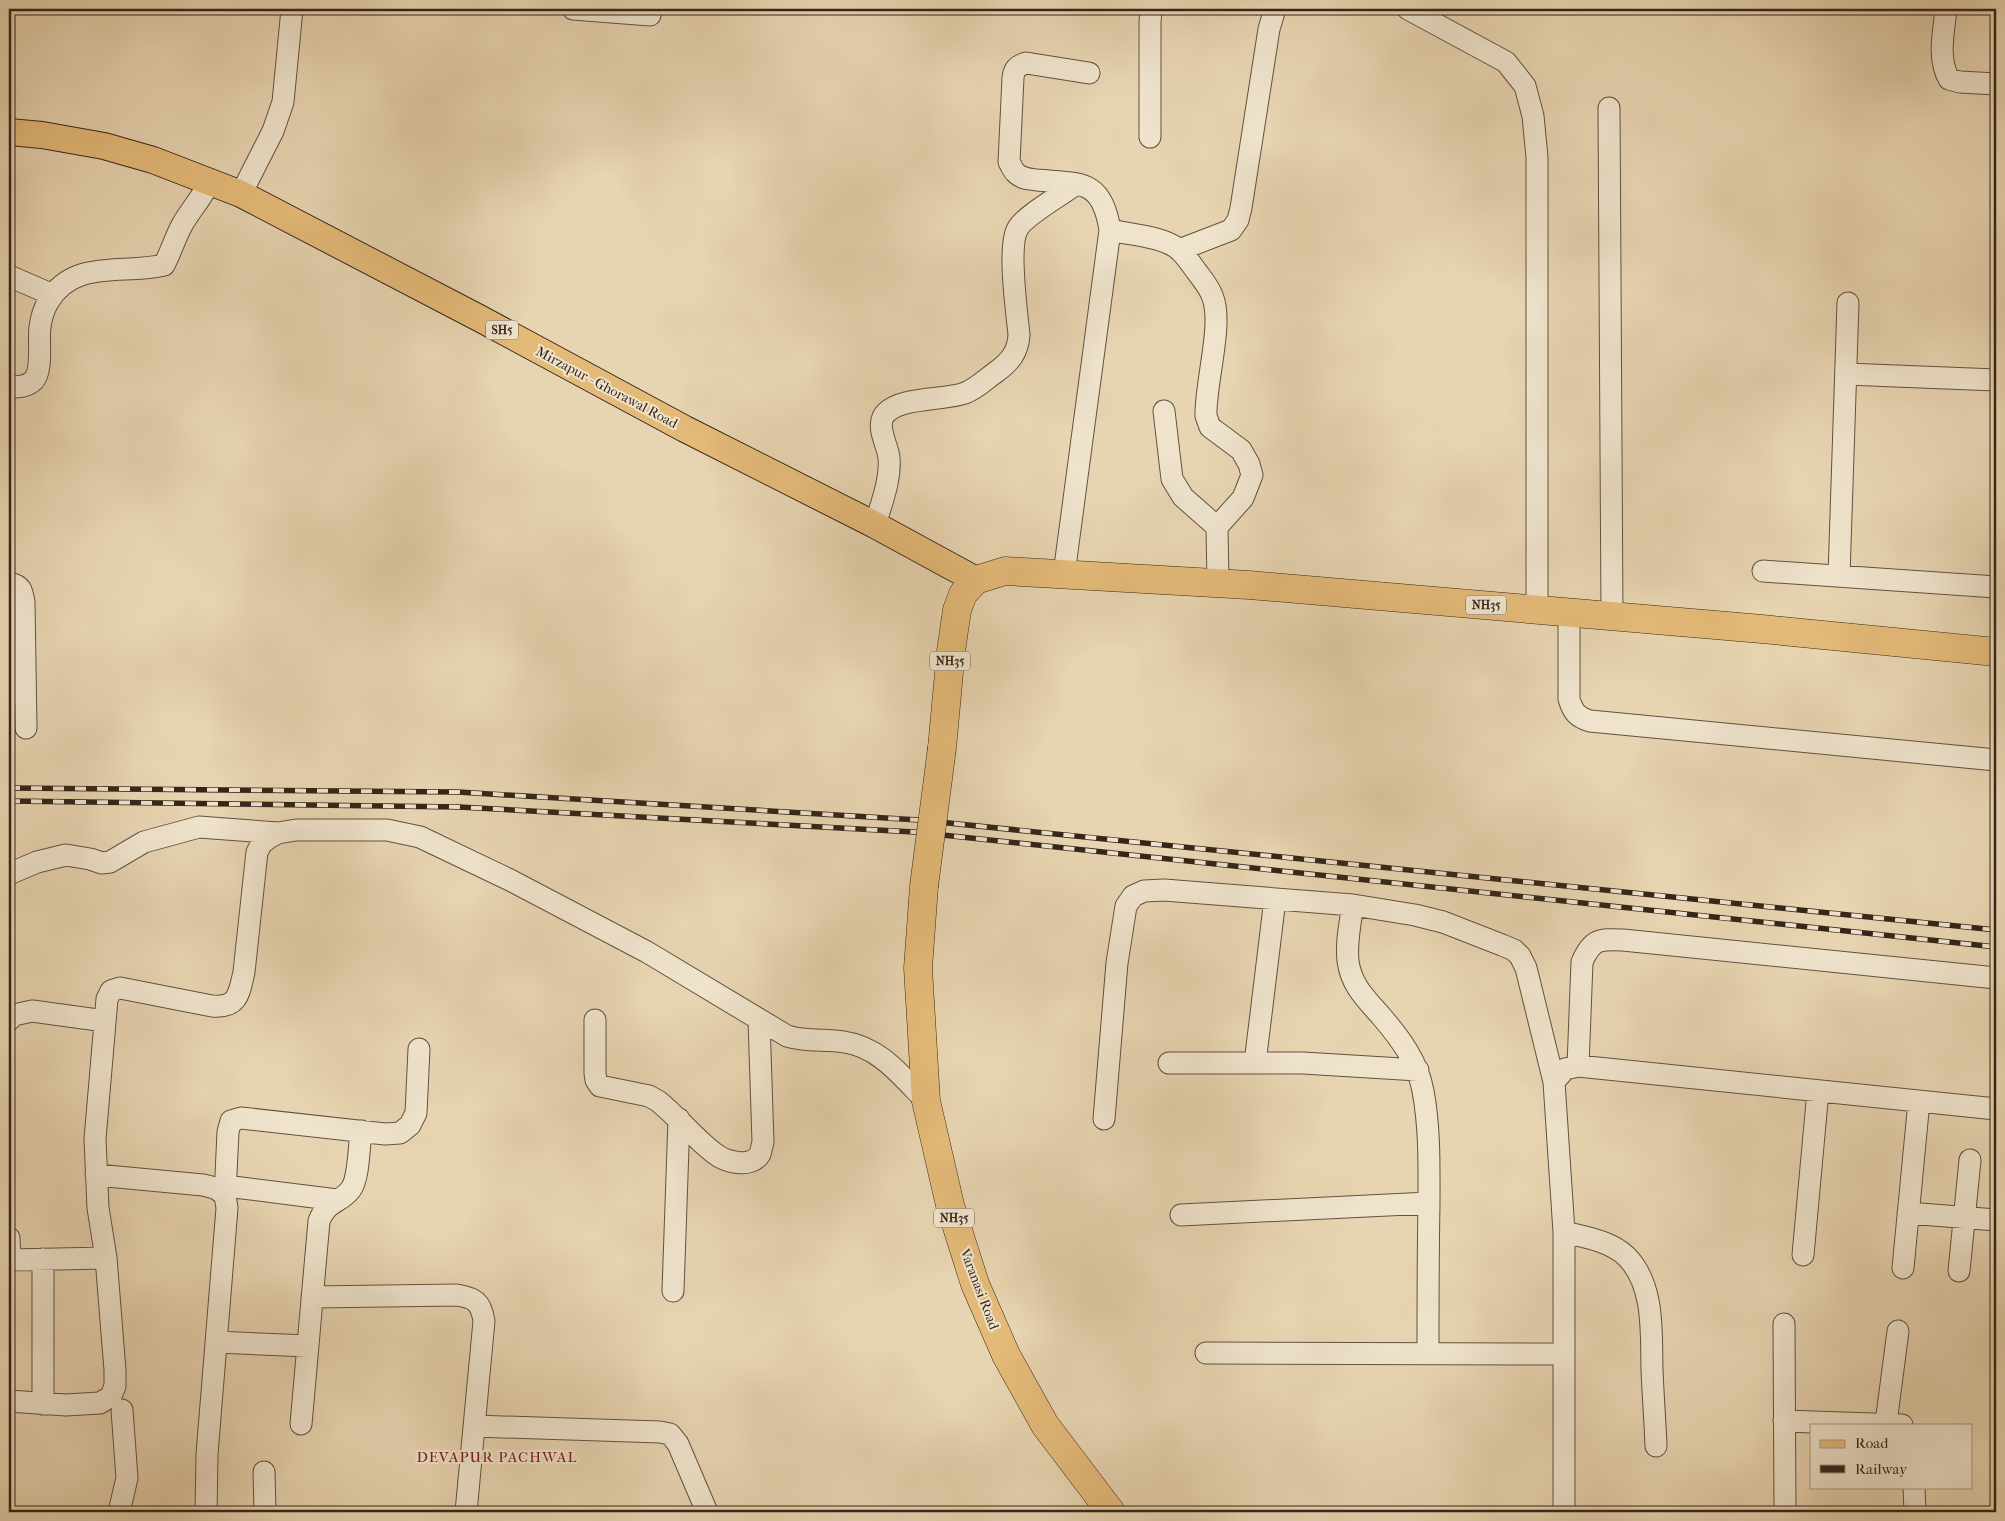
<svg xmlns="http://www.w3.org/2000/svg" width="2005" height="1521" font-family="'IM FELL French Canon',serif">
	<rect width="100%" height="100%" fill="#e7d4b0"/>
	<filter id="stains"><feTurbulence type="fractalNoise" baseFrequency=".004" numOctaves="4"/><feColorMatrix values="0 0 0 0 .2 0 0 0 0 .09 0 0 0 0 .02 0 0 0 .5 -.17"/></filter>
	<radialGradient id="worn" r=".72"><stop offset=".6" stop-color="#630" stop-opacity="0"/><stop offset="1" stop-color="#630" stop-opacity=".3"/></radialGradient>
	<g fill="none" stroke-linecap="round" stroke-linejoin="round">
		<g stroke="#625140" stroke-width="23">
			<path id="minor" d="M 573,9 L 650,15
				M 1408,9 L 1506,62 L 1525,86 L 1533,116 L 1537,157 L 1537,610
				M 1946,9 C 1944,31 1937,58 1949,79 L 1960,82 L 1996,84
				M 1609,108 L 1612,616
				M 1150,137 L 1150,21 L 1151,12 L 1153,9
				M 241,194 L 273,131 L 283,102 L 292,9
				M 1110,230 C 1131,235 1159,236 1177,248 C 1185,254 1191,264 1197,272 C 1203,280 1210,288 1213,298 C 1223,325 1205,384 1206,416 L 1210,427 L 1241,450 L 1249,464 L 1252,475 L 1243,498 L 1217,527 L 1218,583
				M 1179,250 L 1231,230 L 1238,220 L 1241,208 L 1269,29 L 1275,9
				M 9,276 L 53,295
				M 1846,374 L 1996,380
				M 9,387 C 18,387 27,387 34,380 C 43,369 38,341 40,327 C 41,319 44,309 48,302 C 74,258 124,275 164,265 C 171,252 175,238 182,225 C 191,209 202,198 210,181
				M 1164,411 L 1172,479 L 1183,497 L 1217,527
				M 875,525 C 881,504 891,480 889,458 C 888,446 877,429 883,417 C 895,396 944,401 965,393 C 976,389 986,379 996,372 C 1010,362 1018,352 1019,335 C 1017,312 1007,246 1018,228 C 1027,214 1062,195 1076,184
				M 1763,571 L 1996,587
				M 1064,574 L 1110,230 C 1102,179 1081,184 1037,180 C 1029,179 1021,179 1015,172 C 1013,170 1011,165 1009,162 L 1013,78 C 1014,69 1017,66 1026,63 L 1089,73
				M 1839,576 L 1848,303
				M 9,583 C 21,585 22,590 24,602 L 26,728
				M 1569,613 L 1569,699 C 1573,712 1577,717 1590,721 L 1996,760
				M 9,874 L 37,862 L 66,855 L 90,859 L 102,863 L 110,862 L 144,842 L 199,827 L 278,833
				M 1353,905 C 1350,924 1346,942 1348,961 C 1351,985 1366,999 1381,1016 C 1400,1038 1418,1062 1423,1091 C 1430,1128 1429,1167 1429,1205 C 1428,1254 1428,1304 1428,1353
				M 9,1020 L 14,1015 L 32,1011 L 105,1021
				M 595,1020 L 595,1073 L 596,1080 L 600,1086 L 649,1096 L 658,1101 C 678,1117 694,1138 714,1153 C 725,1162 751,1169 760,1154 C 761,1151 762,1146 763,1142 L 759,1020
				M 1169,1063 L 1303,1063 L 1418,1070
				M 1255,1063 L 1275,899
				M 1578,1066 L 1582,962 C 1592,939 1599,939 1623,940 L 1996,978
				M 1104,1119 L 1117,963 L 1126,906 L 1133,896 L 1144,891 L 1164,890 L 1353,905 L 1415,915 L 1443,922 L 1502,945 L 1514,950 L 1520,956 L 1526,968 L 1554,1082
				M 96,1175 L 203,1185 L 215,1188 L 225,1195 L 227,1208 L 207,1454 L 206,1512
				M 226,1186 L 337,1200
				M 225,1195 L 228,1132 L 231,1121 L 241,1118 L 385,1134 L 400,1133 L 410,1125 L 416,1113 L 419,1049
				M 1908,1213 L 1996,1220
				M 1181,1215 L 1429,1203
				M 1564,1232 C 1585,1237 1611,1241 1627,1257 C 1655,1286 1651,1333 1652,1370 C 1653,1395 1655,1420 1656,1446
				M 9,1238 L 10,1260
				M 1803,1255 L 1818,1091
				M 43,1259 L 43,1404
				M 9,1260 L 106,1258
				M 1903,1268 L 1919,1101
				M 1959,1271 L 1970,1160
				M 673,1291 L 679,1119
				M 312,1297 L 457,1295 C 475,1298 481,1302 484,1321 L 466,1512
				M 1784,1324 L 1785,1512
				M 216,1342 L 308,1346
				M 1206,1353 L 1563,1354
				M 9,1401 L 66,1405 L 100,1403 L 111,1396 L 115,1386 L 115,1370 L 106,1258 L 98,1208 L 95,1139 L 107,999 L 111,991 L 120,988 L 212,1006 C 238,1008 239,994 244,972 L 257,852 L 262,843 L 270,837 L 278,833 L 296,830 L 387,830 L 420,837 L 510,880 L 647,952 L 787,1036 C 805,1042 825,1039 844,1042 C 880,1047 902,1077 926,1101
				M 1784,1421 L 1902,1425
				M 1886,1423 L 1898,1331
				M 301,1424 L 319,1221 C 327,1200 340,1204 351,1189 C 359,1178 359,1146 361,1131
				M 474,1426 L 660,1432 L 670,1434 L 678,1444 L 707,1512
				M 264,1472 L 265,1512
				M 1914,1487 L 1915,1512
				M 119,1512 L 127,1478 L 122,1410
				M 1564,1512 L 1564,1232 L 1554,1082 L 1565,1069 L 1578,1066 L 1996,1109"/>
		</g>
		<g stroke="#35251a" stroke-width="28">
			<path id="major" d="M 9,132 L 42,135 L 104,146 L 153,160 L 241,194 L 479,318 L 685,429 L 875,525 L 976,580"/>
		</g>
		<g stroke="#35251a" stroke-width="29">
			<path id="highway" d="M 942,748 L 951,651 L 957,610 L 963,594 L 976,580 L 1005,571 L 1249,585 L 1762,629 L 1996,652
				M 924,886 L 918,968 L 926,1101 L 950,1205 L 975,1284 L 1006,1355 L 1045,1425 L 1111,1512"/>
		</g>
		<use href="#minor" stroke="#efe3cc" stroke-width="21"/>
		<use href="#major" stroke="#e4ba78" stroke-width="26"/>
		<use href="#highway" stroke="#e4ba78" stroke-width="28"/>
		<g stroke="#35251a" stroke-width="5.5">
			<path id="rail" d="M 9,788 L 458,792 L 919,820 L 1996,930
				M 9,801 L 459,807 L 914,832 L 1996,947"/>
		</g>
		<use href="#rail" stroke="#efe3cc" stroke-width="4" stroke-dasharray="11" stroke-linecap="butt"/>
		<g stroke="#35251a" stroke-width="29" stroke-linecap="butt">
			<path id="highway-bridge" d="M 924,886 L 942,748"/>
		</g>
		<use href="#highway-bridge" stroke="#e4ba78" stroke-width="28"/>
	</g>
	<g text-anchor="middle" stroke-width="4" stroke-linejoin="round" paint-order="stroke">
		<g fill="#efe3cc" stroke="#6d5e4f" stroke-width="1">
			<rect x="486" y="320.5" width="32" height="19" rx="4"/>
			<rect x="1466" y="595.5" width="40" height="19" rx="4"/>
			<rect x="930" y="651.5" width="40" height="19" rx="4"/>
			<rect x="934" y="1208.5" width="40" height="19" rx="4"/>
		</g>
		<g font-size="12" font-weight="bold" fill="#35251a">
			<text x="502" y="334">SH5</text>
			<text x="1486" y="609">NH35</text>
			<text x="950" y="665">NH35</text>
			<text x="954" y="1222">NH35</text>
		</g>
		<g font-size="14" fill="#35251a" stroke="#efe3cc">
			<text transform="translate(607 387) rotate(28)" y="5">Mirzapur - Ghorawal Road</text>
			<text transform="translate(980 1289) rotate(69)" y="5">Varanasi Road</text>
		</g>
		<g font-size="15" letter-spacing="1" fill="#7a1f14" stroke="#efe3cc">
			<text x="497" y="1462">DEVAPUR PACHWAL</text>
		</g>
	</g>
	<rect width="2005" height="1521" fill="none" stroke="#e7d4b0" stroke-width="30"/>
	<rect x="10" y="10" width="1985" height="1501" fill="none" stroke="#35251a" stroke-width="2.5"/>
	<rect x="15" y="15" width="1975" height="1491" fill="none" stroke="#35251a"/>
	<rect x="1810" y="1424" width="162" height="65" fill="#efe3cc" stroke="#a59785"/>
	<rect x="1820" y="1440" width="25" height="8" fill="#e4ba78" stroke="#a59785"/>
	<text x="1855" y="1448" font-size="15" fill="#35251a">Road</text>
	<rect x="1820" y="1465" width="25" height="8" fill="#35251a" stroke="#a59785"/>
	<text x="1855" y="1474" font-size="15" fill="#35251a">Railway</text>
	<rect width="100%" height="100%" filter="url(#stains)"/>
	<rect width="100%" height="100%" fill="url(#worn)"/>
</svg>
